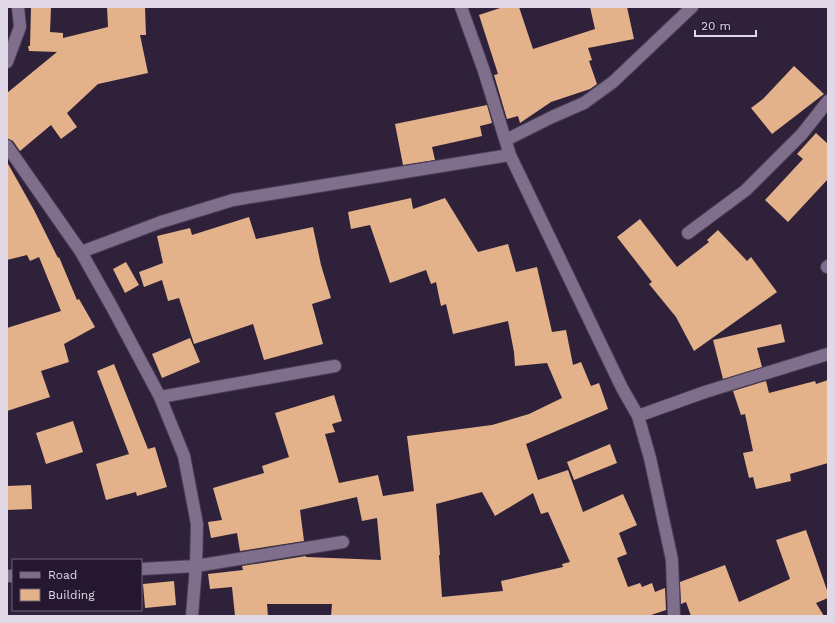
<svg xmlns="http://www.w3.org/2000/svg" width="835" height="623" font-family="'Work Sans',sans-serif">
	<rect width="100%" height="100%" fill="#2f2139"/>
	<path fill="#e4b28a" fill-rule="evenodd" d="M 31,7 L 51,7 L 50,32 L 63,33 L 63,38 L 108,27 L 107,7 L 145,7 L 146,35 L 140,35 L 148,73 L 98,84 L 67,113 L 77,127 L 61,139 L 51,125 L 20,151 L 13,141 L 7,138 L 7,93 L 57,52 L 29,51 L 28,46 L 30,46 Z
		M 503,7 L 519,7 L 533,49 L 595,29 L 590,7 L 627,7 L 634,39 L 588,48 L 592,60 L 589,61 L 597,84 L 590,89 L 551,102 L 520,123 L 518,116 L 507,119 L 494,75 L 498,74 L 479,15 Z
		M 794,66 L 824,94 L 772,134 L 751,108 L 763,99 Z
		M 487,105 L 492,123 L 480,126 L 482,136 L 432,147 L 435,160 L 403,165 L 395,124 Z
		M 816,133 L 828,144 L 828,179 L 788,222 L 765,200 L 803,159 L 797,154 Z
		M 7,162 L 34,210 L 58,258 L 59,257 L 77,300 L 79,299 L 95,327 L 64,344 L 69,362 L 41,371 L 50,397 L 7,411 L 7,328 L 61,311 L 39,257 L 30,261 L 27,255 L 7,260 Z
		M 411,198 L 413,209 L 445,198 L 478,252 L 508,244 L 516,272 L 537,267 L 552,332 L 566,330 L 573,365 L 581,362 L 591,386 L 599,383 L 608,409 L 526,444 L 538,480 L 568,470 L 583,512 L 623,494 L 637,525 L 619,533 L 627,554 L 617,558 L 628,587 L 640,583 L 642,587 L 652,583 L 655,592 L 665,588 L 666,610 L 648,616 L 331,616 L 332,604 L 267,604 L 268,616 L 235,616 L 232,587 L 210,589 L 208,574 L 243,570 L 242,566 L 306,556 L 306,557 L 381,560 L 377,518 L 362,521 L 357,497 L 300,510 L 304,541 L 240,551 L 237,533 L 211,538 L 208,522 L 222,520 L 213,488 L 264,473 L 262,466 L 289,457 L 275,413 L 334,395 L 342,421 L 332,424 L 335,432 L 325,434 L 339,483 L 378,475 L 383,496 L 414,491 L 407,436 L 492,425 L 529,414 L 562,398 L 547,363 L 515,366 L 514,352 L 508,321 L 453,334 L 446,304 L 441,306 L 436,282 L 431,284 L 426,270 L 390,283 L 370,225 L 351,229 L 348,212 ZM 482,492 L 495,516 L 533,493 L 541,514 L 548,512 L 570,562 L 562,564 L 563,567 L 501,581 L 503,591 L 442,597 L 439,555 L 440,555 L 436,504 Z
		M 249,217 L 256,239 L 313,227 L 321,265 L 331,298 L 312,304 L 323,344 L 264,360 L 253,324 L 194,344 L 179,298 L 168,301 L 162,280 L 144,287 L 139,272 L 163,263 L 157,236 L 190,228 L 192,235 Z
		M 640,219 L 677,267 L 709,242 L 707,240 L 718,230 L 747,261 L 751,257 L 777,292 L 694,351 L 676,317 L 649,284 L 652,282 L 617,237 Z
		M 126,262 L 139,285 L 125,293 L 113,269 Z
		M 781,324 L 785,342 L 757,348 L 762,367 L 723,379 L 713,340 Z
		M 190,338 L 200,362 L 162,378 L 152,354 Z
		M 114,364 L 148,449 L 155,447 L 167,487 L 137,496 L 136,492 L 106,500 L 96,464 L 129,454 L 97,371 Z
		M 828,380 L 828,463 L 790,474 L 791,481 L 756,489 L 753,477 L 749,478 L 743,453 L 753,451 L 745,414 L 741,415 L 733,391 L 766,381 L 769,393 L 815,381 L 816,384 Z
		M 73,421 L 83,452 L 46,464 L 36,433 Z
		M 610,444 L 617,463 L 574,480 L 567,462 Z
		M 31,485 L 32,509 L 7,510 L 7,486 Z
		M 806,530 L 828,593 L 828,598 L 816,603 L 824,616 L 691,616 L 686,602 L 681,604 L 680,582 L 725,565 L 739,602 L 790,579 L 776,540 Z
		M 174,581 L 176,605 L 145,608 L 143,584 Z"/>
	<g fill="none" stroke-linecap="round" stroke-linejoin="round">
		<g stroke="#4b3f54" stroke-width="14">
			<path id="minor" d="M 461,7 L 484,71 L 510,155 L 622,388 L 638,416 L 650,458 L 672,560 L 674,616
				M 7,62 L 20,27 L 18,7
				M 506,140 L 552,117 L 584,103 L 613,82 L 692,7
				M 7,146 L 81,252 L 112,307 L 160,397 L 184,456 L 197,524 L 196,566 L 192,616
				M 688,233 L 746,190 L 802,134 L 828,101
				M 81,252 L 161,222 L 233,200 L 510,155
				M 827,267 L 828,266
				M 160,397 L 335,366
				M 638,416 L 705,392 L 828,354
				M 141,569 L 196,566 L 343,542
				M 8,576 L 13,576"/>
		</g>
		<use href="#minor" stroke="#7f6f8c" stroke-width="12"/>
	</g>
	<rect width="835" height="623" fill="none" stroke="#e0d7e7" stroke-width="16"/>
	<rect x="12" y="559" width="130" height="52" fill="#25172f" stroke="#706479"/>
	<rect x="20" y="572" width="20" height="6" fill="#7f6f8c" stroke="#706479"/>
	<text x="48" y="579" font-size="12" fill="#e0d7e7">Road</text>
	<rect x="20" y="589" width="20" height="12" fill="#e4b28a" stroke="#706479"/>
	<text x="48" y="599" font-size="12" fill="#e0d7e7">Building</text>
	<path d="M695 30v6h61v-6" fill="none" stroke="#e0d7e7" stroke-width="2"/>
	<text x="701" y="30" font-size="12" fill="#e0d7e7" stroke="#25172f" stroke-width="3" paint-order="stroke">20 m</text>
</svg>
